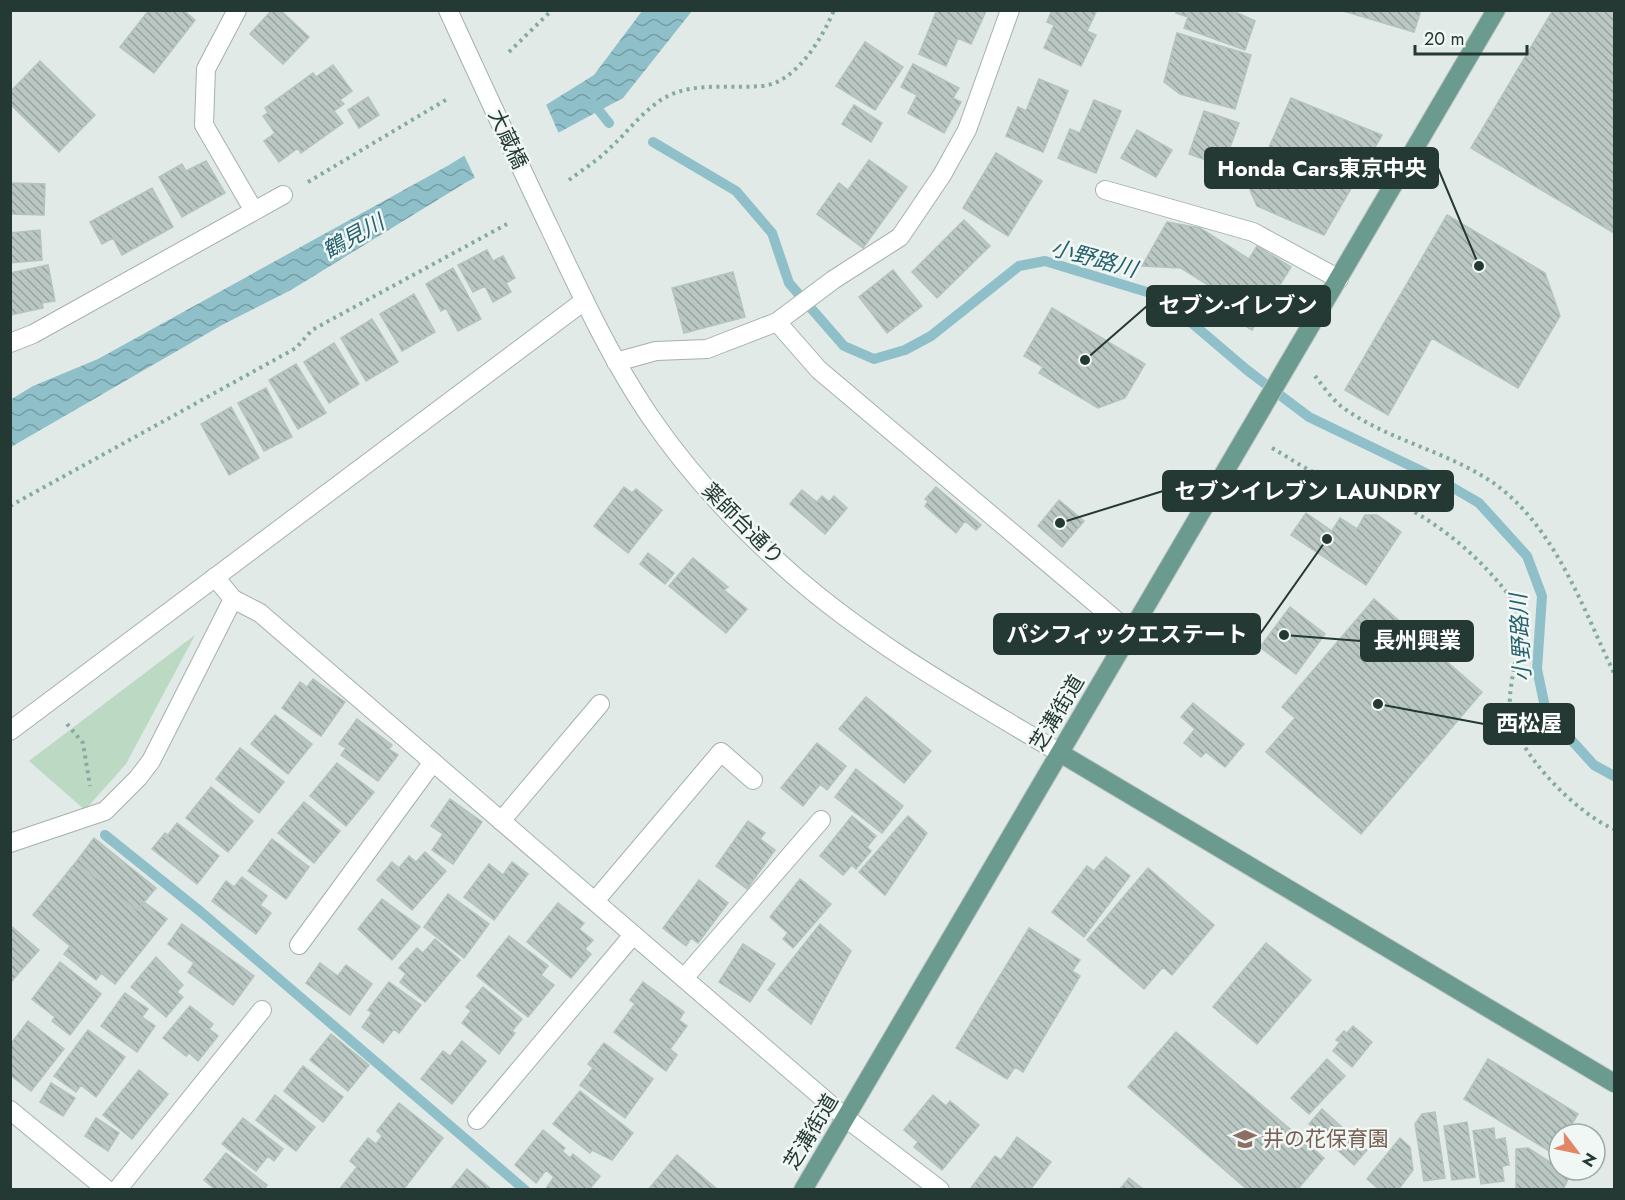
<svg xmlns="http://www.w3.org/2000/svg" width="1625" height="1200" font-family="Jost,'Noto Sans JP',sans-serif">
	<defs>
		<pattern id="water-waves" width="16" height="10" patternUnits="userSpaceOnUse" patternTransform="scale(1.5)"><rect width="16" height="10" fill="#8fc0c9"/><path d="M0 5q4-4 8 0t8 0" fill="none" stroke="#759da4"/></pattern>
		<pattern id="building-back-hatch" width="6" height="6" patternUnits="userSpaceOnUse" patternTransform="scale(1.5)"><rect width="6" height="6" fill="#bac7c2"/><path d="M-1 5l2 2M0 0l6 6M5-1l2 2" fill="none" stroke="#97a39e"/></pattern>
	</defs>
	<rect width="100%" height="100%" fill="#e1eae6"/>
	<path fill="#bcd9c4" d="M 195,635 L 126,764 L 85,810 L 29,761 Z"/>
	<path fill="url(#water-waves)" d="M 642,11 L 692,11 L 623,98 L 465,183 L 291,290 L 222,325 L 11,447 L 10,400 L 33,386 L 98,359 L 449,165 L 594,75 Z"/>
	<path fill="#e1eae6" d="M 545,102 L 560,136 L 476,180 L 463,153 Z"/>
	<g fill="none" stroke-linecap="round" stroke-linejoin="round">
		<path stroke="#8fc0c9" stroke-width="10" d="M 593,103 L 609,123
			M 653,142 L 736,191 L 772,233 L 789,283 L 844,346 L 874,359 L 905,350 L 931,336 L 1019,266 L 1045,261 L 1160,296 L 1247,370 L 1309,417 L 1438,479 L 1479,503 L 1527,556 L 1542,596 L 1537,669 L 1546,712 L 1594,765 L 1614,776
			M 105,835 L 201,912 L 525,1190"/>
	</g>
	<path fill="url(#building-back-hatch)" stroke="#b4c3bd" stroke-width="1.5" d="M 149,10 L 183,10 L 195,20 L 154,73 L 120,47 Z
		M 272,10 L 280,10 L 309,37 L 283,64 L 250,34 Z
		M 937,10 L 986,11 L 971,44 L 958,38 L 946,66 L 919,54 Z
		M 1052,10 L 1097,10 L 1087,31 L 1096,35 L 1081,66 L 1044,48 L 1054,25 L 1047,22 Z
		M 1177,10 L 1231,10 L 1255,21 L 1245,50 L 1184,28 L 1188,17 L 1176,13 Z
		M 1340,10 L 1421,10 L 1414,32 Z
		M 1553,10 L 1614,10 L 1614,233 L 1471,148 Z
		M 1177,33 L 1251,55 L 1235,109 L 1180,94 L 1164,82 Z
		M 865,42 L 903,67 L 875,110 L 836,86 Z
		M 40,61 L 95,115 L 59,152 L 10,104 L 10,92 Z
		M 913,64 L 959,88 L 953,98 L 961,102 L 944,133 L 908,113 L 917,95 L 901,87 Z
		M 333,65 L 352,91 L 340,100 L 344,104 L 334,111 L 343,123 L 301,153 L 298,148 L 279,162 L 264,141 L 275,133 L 263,116 L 268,113 L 265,108 L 313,73 L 316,77 Z
		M 1039,79 L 1068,91 L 1043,152 L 1006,136 L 1018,107 L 1026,111 Z
		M 368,97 L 379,115 L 359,128 L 348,110 Z
		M 1291,98 L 1382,135 L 1324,235 L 1257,206 L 1250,190 Z
		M 1094,100 L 1121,111 L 1096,173 L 1058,158 L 1070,129 L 1080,133 Z
		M 854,105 L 882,123 L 871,142 L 842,124 Z
		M 1204,111 L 1239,123 L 1223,166 L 1189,154 Z
		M 1137,130 L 1172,150 L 1156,177 L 1121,158 Z
		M 996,153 L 1042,181 L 1008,236 L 963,208 Z
		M 869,160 L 907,187 L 863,248 L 817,214 L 839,183 L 848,190 Z
		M 206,161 L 225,193 L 182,217 L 159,177 L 182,164 L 186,171 Z
		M 10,183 L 45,184 L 44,215 L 10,214 Z
		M 152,188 L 173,227 L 122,255 L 113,238 L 102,244 L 90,222 Z
		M 1447,215 L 1545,273 L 1560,316 L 1518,388 L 1432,338 L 1388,415 L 1345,390 Z
		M 964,220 L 990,246 L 937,298 L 912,272 Z
		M 1167,222 L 1200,228 L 1249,259 L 1257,246 L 1291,267 L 1252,330 L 1232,318 L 1240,305 L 1181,268 L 1142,266 Z
		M 40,230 L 42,260 L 10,263 L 10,233 Z
		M 487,250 L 493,261 L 503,256 L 515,278 L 506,283 L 511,292 L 493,302 L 485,286 L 473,292 L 458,265 Z
		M 48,265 L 55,301 L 42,303 L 43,308 L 10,315 L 10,273 Z
		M 453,268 L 481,319 L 458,331 L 446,308 L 441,311 L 426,284 Z
		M 893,270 L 922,306 L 887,333 L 859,297 Z
		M 733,272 L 745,317 L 684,333 L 672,288 Z
		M 414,294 L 435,332 L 402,351 L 380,314 Z
		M 1052,308 L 1145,364 L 1125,398 L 1098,408 L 1039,373 L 1043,367 L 1024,356 Z
		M 372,319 L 398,362 L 366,381 L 341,338 Z
		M 334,343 L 359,384 L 329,403 L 304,362 Z
		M 296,364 L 326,413 L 298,429 L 269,380 Z
		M 266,388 L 292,437 L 264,451 L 238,403 Z
		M 231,407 L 259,458 L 229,475 L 201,424 Z
		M 624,487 L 632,493 L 636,489 L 662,510 L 628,553 L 594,526 Z
		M 936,487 L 981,525 L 976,530 L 965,521 L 956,533 L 925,506 L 928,501 L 925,499 Z
		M 802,490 L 817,502 L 822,496 L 829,502 L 834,496 L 847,508 L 825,534 L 790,504 Z
		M 1059,500 L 1084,521 L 1062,547 L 1038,526 Z
		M 1306,513 L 1332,531 L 1340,518 L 1357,529 L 1365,515 L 1377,515 L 1401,532 L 1366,585 L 1291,535 Z
		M 648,553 L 674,573 L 665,584 L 640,564 Z
		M 693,558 L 728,587 L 724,590 L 747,609 L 726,633 L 669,586 Z
		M 1374,599 L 1482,692 L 1361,834 L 1266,752 L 1295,718 L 1282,707 Z
		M 1290,607 L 1325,634 L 1296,674 L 1260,647 Z
		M 313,679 L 345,702 L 321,736 L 282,708 L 300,682 L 307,687 Z
		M 866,697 L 931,751 L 904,783 L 839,729 Z
		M 1193,703 L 1244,744 L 1225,767 L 1206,752 L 1201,757 L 1184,743 L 1195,729 L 1181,717 Z
		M 275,715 L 312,744 L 288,774 L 251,744 Z
		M 357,719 L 392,745 L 389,749 L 398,755 L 378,781 L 341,755 L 346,748 L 339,744 Z
		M 817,743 L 846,766 L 827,790 L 820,784 L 803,806 L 781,788 Z
		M 240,748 L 284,782 L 259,813 L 216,779 Z
		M 337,763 L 374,792 L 346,826 L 310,796 Z
		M 856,769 L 903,806 L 882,833 L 835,797 Z
		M 211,787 L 253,821 L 228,852 L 186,818 Z
		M 450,799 L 482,822 L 453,864 L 432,850 L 443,834 L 431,826 Z
		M 304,802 L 340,831 L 314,863 L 278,833 Z
		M 852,816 L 876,836 L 867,847 L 871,851 L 856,869 L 852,865 L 843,875 L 820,856 Z
		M 908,816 L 927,833 L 885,895 L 859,872 Z
		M 748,821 L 765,833 L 760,839 L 775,850 L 747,889 L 716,866 Z
		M 177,823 L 219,856 L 197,884 L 152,849 L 165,833 L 168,835 Z
		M 94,838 L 156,888 L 137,910 L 76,862 Z
		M 272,839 L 309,867 L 286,899 L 248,871 Z
		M 425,852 L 446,871 L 412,910 L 377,880 L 392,862 L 399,868 L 409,856 L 416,862 Z
		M 1106,857 L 1130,876 L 1084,937 L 1052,912 L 1087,866 L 1094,871 Z
		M 76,862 L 137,910 L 144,902 L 167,919 L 115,984 L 101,973 L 96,980 L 64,954 L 70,946 L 33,915 Z
		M 512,862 L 528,874 L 494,920 L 464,897 L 489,864 L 503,875 Z
		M 1148,868 L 1214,925 L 1172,975 L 1163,967 L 1144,989 L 1087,940 Z
		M 242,877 L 267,896 L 260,905 L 271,913 L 256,934 L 212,901 L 226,881 L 234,887 Z
		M 800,879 L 831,904 L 793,948 L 783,939 L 788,933 L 770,917 Z
		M 699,880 L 728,903 L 698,943 L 691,938 L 686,946 L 663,928 Z
		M 448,894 L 489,924 L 464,958 L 424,927 Z
		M 382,899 L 420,927 L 392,960 L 358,929 Z
		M 558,903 L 584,923 L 579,929 L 593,940 L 585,949 L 591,954 L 571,978 L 527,942 Z
		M 182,924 L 254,976 L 233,1005 L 188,972 L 194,963 L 168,944 Z
		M 820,924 L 851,951 L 811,1024 L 768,990 Z
		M 11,926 L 39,950 L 10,983 L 10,926 Z
		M 1029,928 L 1080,960 L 1072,971 L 1080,976 L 1023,1072 L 1015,1067 L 1007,1079 L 956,1048 Z
		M 509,936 L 548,966 L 541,975 L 554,985 L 528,1017 L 477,976 Z
		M 435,939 L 460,960 L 425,1002 L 400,982 L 406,974 L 399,968 L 417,948 L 423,953 Z
		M 1266,943 L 1311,980 L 1257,1044 L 1213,1007 Z
		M 743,944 L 775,964 L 750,1002 L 719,982 Z
		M 156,957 L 183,985 L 177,992 L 183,997 L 166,1017 L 131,987 Z
		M 60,962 L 101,994 L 70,1035 L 52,1021 L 55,1017 L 32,999 Z
		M 320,963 L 338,976 L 346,965 L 372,984 L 350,1015 L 306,983 Z
		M 389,982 L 421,1005 L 399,1033 L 394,1029 L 383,1043 L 362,1027 L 372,1013 L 368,1010 Z
		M 643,982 L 684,1012 L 679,1020 L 687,1026 L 670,1049 L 677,1055 L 666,1071 L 614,1032 L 635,1004 L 630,1000 Z
		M 483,987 L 522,1019 L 512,1031 L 515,1033 L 499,1054 L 462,1023 L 471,1011 L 466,1007 Z
		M 125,993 L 148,1009 L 142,1017 L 155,1026 L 137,1052 L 101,1026 Z
		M 190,1006 L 213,1024 L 209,1029 L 218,1036 L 198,1061 L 189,1053 L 186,1056 L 163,1038 Z
		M 28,1021 L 64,1049 L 31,1091 L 10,1075 L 10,1045 Z
		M 1353,1026 L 1372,1042 L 1352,1067 L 1333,1051 L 1340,1042 L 1336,1040 L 1344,1031 L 1347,1033 Z
		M 88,1030 L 125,1057 L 96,1097 L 81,1085 L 76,1092 L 54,1076 Z
		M 1176,1032 L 1324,1158 L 1297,1190 L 1248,1190 L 1128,1087 Z
		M 331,1034 L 369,1065 L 348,1091 L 310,1060 Z
		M 462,1041 L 486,1061 L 452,1104 L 421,1079 L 443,1051 L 450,1056 Z
		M 604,1043 L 653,1079 L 625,1118 L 580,1085 L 593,1068 L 588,1064 Z
		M 1327,1059 L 1345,1076 L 1309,1114 L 1291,1098 Z
		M 1488,1059 L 1578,1114 L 1566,1134 L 1559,1134 L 1559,1146 L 1554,1154 L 1464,1099 Z
		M 303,1066 L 343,1097 L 323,1122 L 284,1091 Z
		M 139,1070 L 168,1094 L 132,1139 L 103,1115 Z
		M 51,1083 L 75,1098 L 63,1116 L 40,1102 Z
		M 580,1091 L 633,1133 L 612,1160 L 592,1150 L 590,1153 L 553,1124 Z
		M 275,1095 L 315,1127 L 296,1151 L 256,1120 Z
		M 933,1095 L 946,1106 L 950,1101 L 979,1125 L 942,1170 L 914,1147 L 918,1142 L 904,1130 Z
		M 399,1103 L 443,1138 L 403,1190 L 339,1190 L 357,1167 L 350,1161 L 368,1138 L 376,1144 L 382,1136 L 377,1131 Z
		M 1322,1109 L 1367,1150 L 1354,1165 L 1309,1124 Z
		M 1435,1112 L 1445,1178 L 1424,1181 L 1415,1124 L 1422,1114 Z
		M 96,1118 L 119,1133 L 108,1151 L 85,1136 Z
		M 243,1118 L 283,1149 L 274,1161 L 268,1156 L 256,1171 L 222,1144 Z
		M 1467,1122 L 1475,1177 L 1452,1180 L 1444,1126 Z
		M 1494,1128 L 1495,1140 L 1505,1138 L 1509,1165 L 1502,1166 L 1504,1181 L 1481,1184 L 1473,1131 Z
		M 543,1130 L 565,1148 L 562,1151 L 570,1158 L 573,1154 L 600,1176 L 589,1190 L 545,1190 L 554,1177 L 546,1170 L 536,1183 L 515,1165 Z
		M 1017,1137 L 1051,1162 L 1030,1190 L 971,1188 L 995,1156 L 1001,1160 Z
		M 1400,1138 L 1410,1147 L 1413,1170 L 1398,1190 L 1380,1190 L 1367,1179 Z
		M 1528,1148 L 1570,1175 L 1563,1190 L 1516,1190 L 1516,1149 Z
		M 226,1153 L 267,1185 L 263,1190 L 216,1190 L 204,1180 Z
		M 677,1155 L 718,1190 L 648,1190 Z
		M 467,1169 L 492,1190 L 450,1190 Z
		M 1129,1178 L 1144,1190 L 1119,1190 Z"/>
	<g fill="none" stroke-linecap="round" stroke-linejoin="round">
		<g stroke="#a5b1ad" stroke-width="20">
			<path id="service" d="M 237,10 L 206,69 L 204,125 L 254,211
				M 1105,190 L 1253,232 L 1339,279
				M 777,322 L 819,370 L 1131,633
				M 10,343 L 33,334 L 283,195
				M 501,821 L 600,704
				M 10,843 L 105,811 L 138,778 L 151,761 L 233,599
				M 595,901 L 721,752 L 753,780
				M 299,945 L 433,762
				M 684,978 L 821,820
				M 846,1118 L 940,1190
				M 477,1120 L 633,935
				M 117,1190 L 262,1010"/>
		</g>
		<g stroke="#a5b1ad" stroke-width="20">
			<path id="minor" d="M 616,362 L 656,351 L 707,349 L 777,322 L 833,280 L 900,237 L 942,175 L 967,130 L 1010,10
				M 215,577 L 233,599 L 260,613 L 846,1118
				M 10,1110 L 107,1190"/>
		</g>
		<g stroke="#a5b1ad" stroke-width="20">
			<path id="tertiary" d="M 448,10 C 482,84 516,158 551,231 C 581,294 610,357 649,415 C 689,474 739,527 792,574 C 873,645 968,698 1060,753
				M 10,731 L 584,301"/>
		</g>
		<g stroke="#bdc4c2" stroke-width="20">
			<path id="primary" d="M 1060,753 L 1614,1083
				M 803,1190 L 1496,10"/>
		</g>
		<path stroke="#85aa9f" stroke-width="4" stroke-dasharray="3 4.5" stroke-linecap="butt" d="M 509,52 L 552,10
			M 569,180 C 582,170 597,161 609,149 C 628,132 646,106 670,95 C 699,82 731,89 761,86 C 795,84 822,39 834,10
			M 308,182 L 449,98
			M 1315,376 C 1323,386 1332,399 1342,407 C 1391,443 1456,452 1504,491 C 1559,537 1584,611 1614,673
			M 1272,448 C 1288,457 1303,468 1320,475 C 1335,481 1353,481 1368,488 C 1425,514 1469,544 1508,594 C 1533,626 1507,673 1510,709 C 1513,750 1578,815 1614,829
			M 10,506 L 296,348 L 312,330 L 507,224
			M 67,724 L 83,743 L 90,786"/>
		<use href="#service" stroke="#fff" stroke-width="18"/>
		<use href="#minor" stroke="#fff" stroke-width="18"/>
		<use href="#tertiary" stroke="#fff" stroke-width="18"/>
		<use href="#primary" stroke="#6b9b8f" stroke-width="18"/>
	</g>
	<defs>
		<g id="school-bare" transform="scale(1.8)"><path d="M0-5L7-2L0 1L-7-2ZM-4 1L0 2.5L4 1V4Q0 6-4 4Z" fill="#8d6e63" stroke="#f1f7f4" stroke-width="2.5" paint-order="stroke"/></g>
	</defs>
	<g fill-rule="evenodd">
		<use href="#school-bare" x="1245" y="1139"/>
	</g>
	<g text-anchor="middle" stroke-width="5" stroke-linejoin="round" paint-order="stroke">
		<g font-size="21" fill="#243933" stroke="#f1f7f4">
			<text transform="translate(508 139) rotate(65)" y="7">大蔵橋</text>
			<text transform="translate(743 524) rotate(45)" y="7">薬師台通り</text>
			<text transform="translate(1057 713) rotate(-59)" y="7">芝溝街道</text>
			<text transform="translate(811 1132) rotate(-59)" y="7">芝溝街道</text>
		</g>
		<g font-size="21" fill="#785e54" stroke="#f1f7f4" text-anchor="start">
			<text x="1263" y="1146">井の花保育園</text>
		</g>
		<g font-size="22" font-style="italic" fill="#25616e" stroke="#f1f7f4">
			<text transform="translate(353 236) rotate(-29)" y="8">鶴見川</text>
			<text transform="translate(1094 258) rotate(15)" y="8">小野路川</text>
			<text transform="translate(1520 638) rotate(-93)" y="8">小野路川</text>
		</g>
	</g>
	<path fill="none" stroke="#243933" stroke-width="2" d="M1479 266L1438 168M1085 360L1147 306M1060 523L1163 491M1327 539L1260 634M1284 635L1361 641M1378 704L1484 724"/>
	<g fill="#243933" stroke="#f1f7f4" stroke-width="2">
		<circle cx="1479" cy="266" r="6"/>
		<circle cx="1085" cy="360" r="6"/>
		<circle cx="1060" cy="523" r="6"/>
		<circle cx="1327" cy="539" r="6"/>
		<circle cx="1284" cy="635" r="6"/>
		<circle cx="1378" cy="704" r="6"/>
	</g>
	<g fill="#243933" stroke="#243933" stroke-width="2">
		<rect x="1205" y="148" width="233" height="40" rx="6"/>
		<rect x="1147" y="286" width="183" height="40" rx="6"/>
		<rect x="1163" y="471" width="290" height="40" rx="6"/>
		<rect x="994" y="614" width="266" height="40" rx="6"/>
		<rect x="1361" y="621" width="112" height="40" rx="6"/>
		<rect x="1484" y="704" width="90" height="40" rx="6"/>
	</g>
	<g font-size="22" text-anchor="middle" font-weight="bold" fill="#fff">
		<text x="1322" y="176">Honda Cars東京中央</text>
		<text x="1238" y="313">セブン-イレブン</text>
		<text x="1308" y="499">セブンイレブン LAUNDRY</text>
		<text x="1127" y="642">パシフィックエステート</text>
		<text x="1417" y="648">長州興業</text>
		<text x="1529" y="731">西松屋</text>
	</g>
	<rect width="1625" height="1200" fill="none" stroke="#243933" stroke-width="24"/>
	<g transform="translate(1577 1152) rotate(122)"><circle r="28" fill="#f1f7f4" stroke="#9faba7" stroke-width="1.5"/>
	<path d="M0-4.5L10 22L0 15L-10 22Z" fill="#e28667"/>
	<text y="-9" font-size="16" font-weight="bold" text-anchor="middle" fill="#243933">N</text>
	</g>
	<path d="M1415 45v9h112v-9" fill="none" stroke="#243933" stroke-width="3"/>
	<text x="1424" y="45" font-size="18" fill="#243933" stroke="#f1f7f4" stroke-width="4.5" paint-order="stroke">20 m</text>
</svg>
